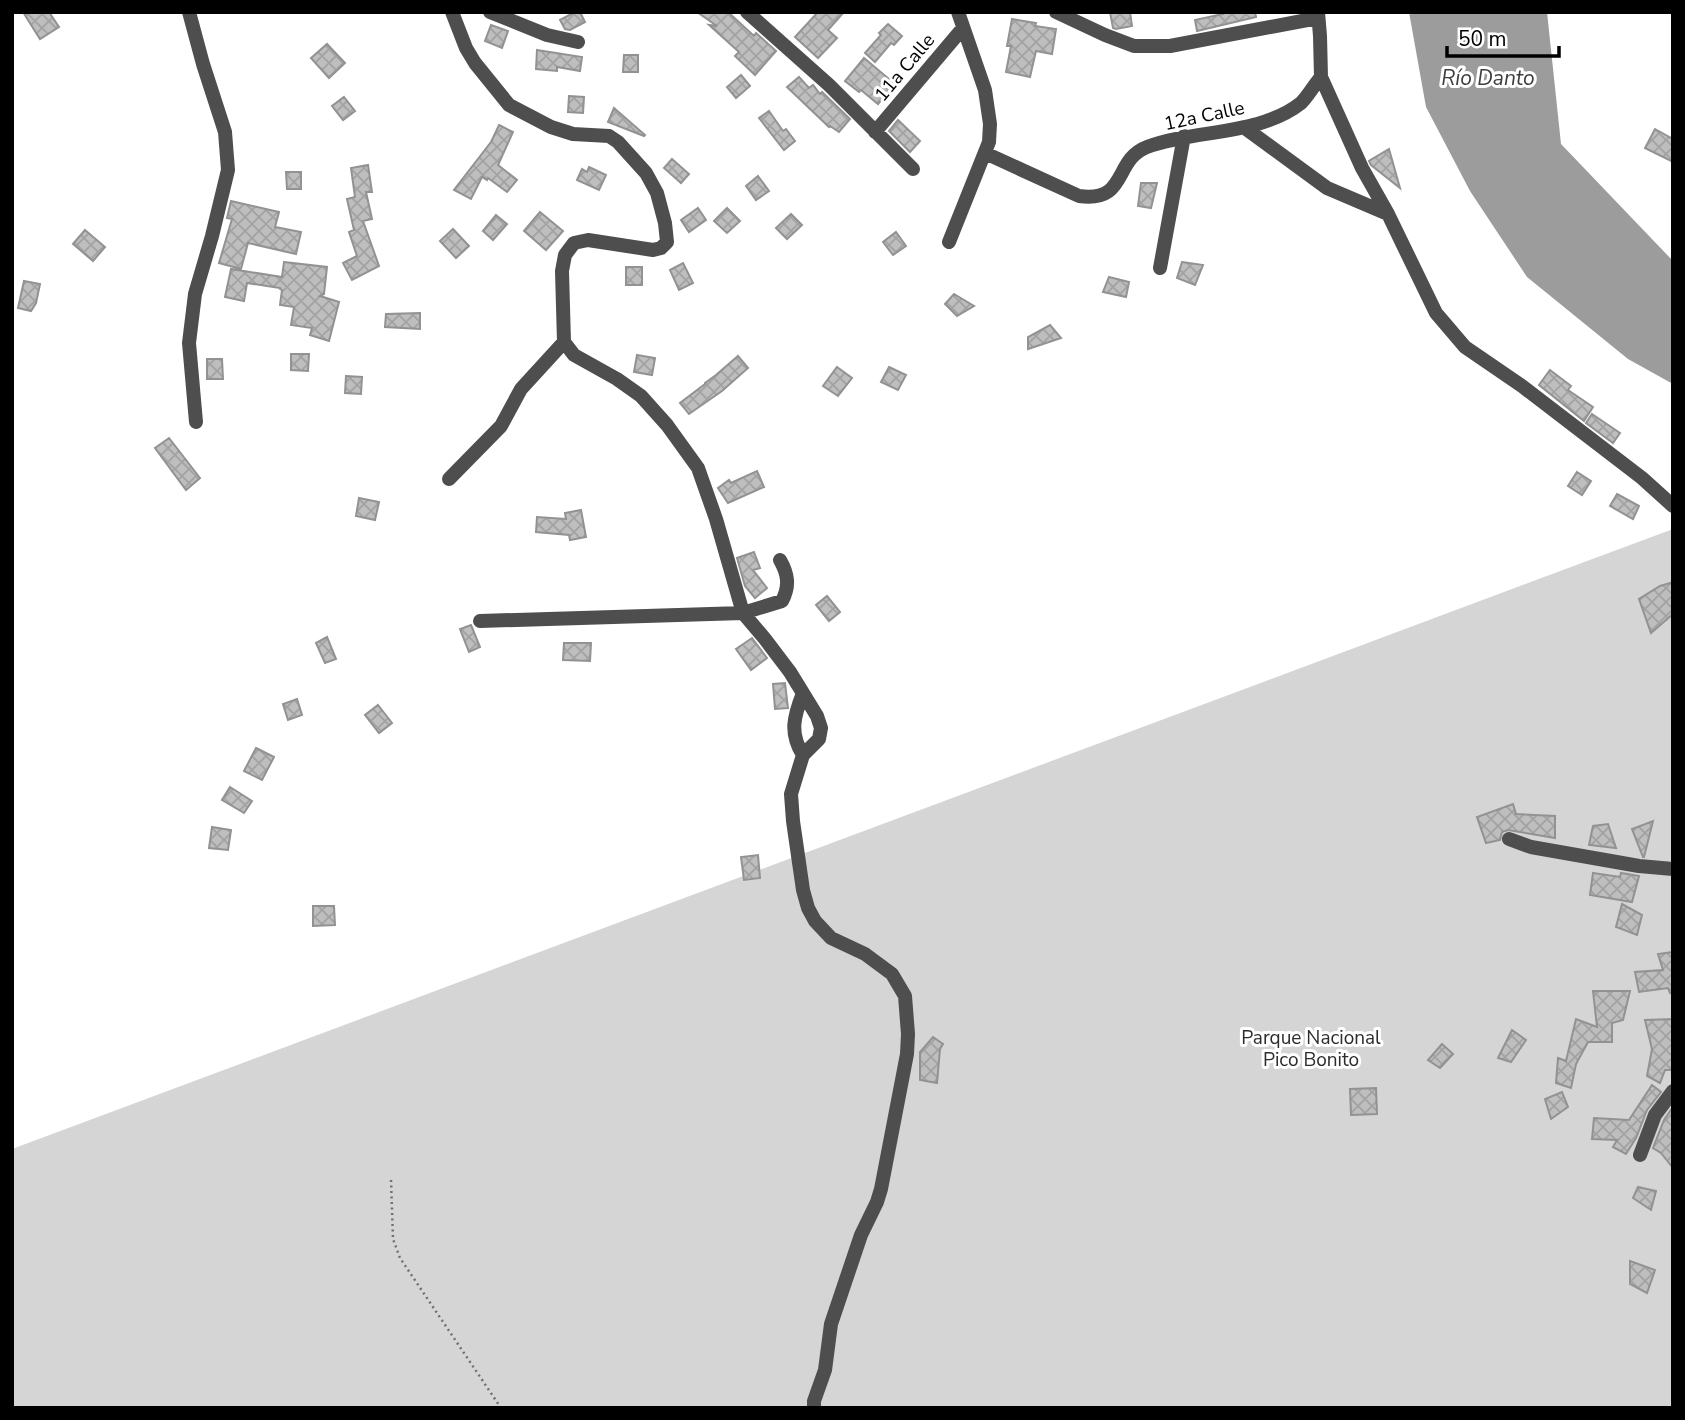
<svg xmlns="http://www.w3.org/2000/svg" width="1685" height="1420" font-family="'Nunito Sans',sans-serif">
	<defs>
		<pattern id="building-cross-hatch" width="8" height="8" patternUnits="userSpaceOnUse" patternTransform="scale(1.75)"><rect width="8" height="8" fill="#bebebe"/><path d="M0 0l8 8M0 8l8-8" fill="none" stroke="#a2a2a2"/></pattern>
	</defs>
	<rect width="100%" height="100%" fill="#fff"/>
	<path fill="#d5d5d5" d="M 1673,529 L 1673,1408 L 12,1408 L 12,1149 Z"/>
	<path fill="#9c9c9c" d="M 1409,12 L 1547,12 L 1561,144 L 1673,261 L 1673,384 L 1628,359 L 1527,277 L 1470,191 L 1426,107 Z"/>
	<path fill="url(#building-cross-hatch)" stroke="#929292" stroke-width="2" d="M 23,12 L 49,12 L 59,27 L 40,39 Z
		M 575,12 L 580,12 L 585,22 L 570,30 L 565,29 L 560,20 Z
		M 697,12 L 728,12 L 754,36 L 756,33 L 776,51 L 755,75 L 735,56 L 739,52 L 709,25 L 717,26 Z
		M 818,12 L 844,12 L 828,30 L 837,38 L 818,58 L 795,37 Z
		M 1110,12 L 1130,12 L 1132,26 L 1116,29 L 1113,28 Z
		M 1223,12 L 1255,12 L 1256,17 L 1197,31 L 1195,20 L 1223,14 Z
		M 1012,19 L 1036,23 L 1035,26 L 1056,29 L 1052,54 L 1036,51 L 1030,77 L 1006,72 L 1011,46 L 1007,46 Z
		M 888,24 L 902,36 L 894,45 L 891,43 L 875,62 L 865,53 L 881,35 L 879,33 Z
		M 491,25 L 508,31 L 502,48 L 485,41 Z
		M 327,44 L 345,63 L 329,78 L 311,58 Z
		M 537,50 L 582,57 L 580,71 L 557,67 L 557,71 L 536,69 Z
		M 624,55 L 638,55 L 638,72 L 623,72 Z
		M 864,58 L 895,84 L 878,104 L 861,90 L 859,92 L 845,81 Z
		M 741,75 L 750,86 L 736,98 L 727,87 Z
		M 799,77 L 809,88 L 813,85 L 820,94 L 822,92 L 850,119 L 839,132 L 830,126 L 829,127 L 787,87 Z
		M 569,96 L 584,97 L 583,113 L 568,112 Z
		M 344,97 L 355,111 L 343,120 L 332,106 Z
		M 614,108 L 645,135 L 644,136 L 608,122 Z
		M 769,111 L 783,131 L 786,129 L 795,141 L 784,150 L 759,118 Z
		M 898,120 L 920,141 L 910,152 L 889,131 Z
		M 499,125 L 513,132 L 498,165 L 517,180 L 507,192 L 488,178 L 487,180 L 482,177 L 471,199 L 454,190 L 491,142 Z
		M 1655,129 L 1673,139 L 1673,162 L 1645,148 Z
		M 1389,149 L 1400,188 L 1371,165 L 1369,161 Z
		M 672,159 L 689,174 L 681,183 L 664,168 Z
		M 368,165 L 372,192 L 366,192 L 372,219 L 363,221 L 379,266 L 352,280 L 343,263 L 357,256 L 349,232 L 354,230 L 347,199 L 355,197 L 351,168 Z
		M 589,167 L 606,175 L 599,190 L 577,180 L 582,169 L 587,172 Z
		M 286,172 L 301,172 L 301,189 L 287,189 Z
		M 758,176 L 769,191 L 756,200 L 746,186 Z
		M 1141,183 L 1157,183 L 1151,208 L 1138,206 Z
		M 231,201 L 279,212 L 275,227 L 301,232 L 296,254 L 248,243 L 241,269 L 219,263 L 232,219 L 227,218 Z
		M 698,208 L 706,220 L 689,232 L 681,220 Z
		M 727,208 L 740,221 L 727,233 L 714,221 Z
		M 540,212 L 563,231 L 546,250 L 524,231 Z
		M 791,214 L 802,225 L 787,239 L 776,228 Z
		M 496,215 L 507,224 L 493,240 L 483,231 Z
		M 453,229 L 469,246 L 456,258 L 440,241 Z
		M 85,230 L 105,247 L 93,261 L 73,244 Z
		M 896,232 L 906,246 L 893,255 L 883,242 Z
		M 284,262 L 327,267 L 324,294 L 320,296 L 339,302 L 329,341 L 310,335 L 312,328 L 291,325 L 294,307 L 280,305 L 282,290 L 280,289 L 280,288 L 247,283 L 244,301 L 225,297 L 231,269 L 282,277 Z
		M 1182,262 L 1203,265 L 1195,285 L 1177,278 Z
		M 683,263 L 693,283 L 679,290 L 670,270 Z
		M 626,267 L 642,267 L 642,285 L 626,285 Z
		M 1109,277 L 1129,282 L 1126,297 L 1103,292 Z
		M 24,281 L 40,284 L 36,303 L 31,311 L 18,308 Z
		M 954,294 L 974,306 L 957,316 L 945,304 Z
		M 420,313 L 420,329 L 385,327 L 386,314 Z
		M 1050,325 L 1061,338 L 1028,349 L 1028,337 Z
		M 291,354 L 309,354 L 308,371 L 291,370 Z
		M 637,355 L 655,358 L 652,375 L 634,372 Z
		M 738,356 L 748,368 L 722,391 L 689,414 L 680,403 L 705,384 L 705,383 L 716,375 Z
		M 207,359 L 222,359 L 223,379 L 207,379 Z
		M 837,367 L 852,378 L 838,396 L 823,386 Z
		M 889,367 L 906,375 L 898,390 L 881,382 Z
		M 1550,370 L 1571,386 L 1568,390 L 1593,407 L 1584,421 L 1539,385 Z
		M 346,376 L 362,377 L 361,394 L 345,393 Z
		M 1592,414 L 1620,433 L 1613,443 L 1586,423 Z
		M 169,438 L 200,478 L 186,490 L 155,448 Z
		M 757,471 L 764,487 L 728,503 L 718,488 L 729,480 L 731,483 Z
		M 1577,472 L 1591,481 L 1582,495 L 1568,486 Z
		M 1617,494 L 1639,506 L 1633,519 L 1610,506 Z
		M 359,498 L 379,502 L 375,520 L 356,516 Z
		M 581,510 L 586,537 L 570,540 L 569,535 L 536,532 L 537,517 L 566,519 L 565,513 Z
		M 754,552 L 760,568 L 753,570 L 767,588 L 755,598 L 745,586 L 737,558 Z
		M 1673,582 L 1673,614 L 1651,633 L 1639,599 L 1660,586 Z
		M 827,596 L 840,612 L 829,621 L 816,605 Z
		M 471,625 L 480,647 L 469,652 L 460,629 Z
		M 327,637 L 336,659 L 325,663 L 316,643 Z
		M 752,638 L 767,658 L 751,670 L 736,649 Z
		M 564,643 L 591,643 L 590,661 L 563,660 Z
		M 785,683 L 788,708 L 775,709 L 773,684 Z
		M 297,699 L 302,715 L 288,720 L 283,704 Z
		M 378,705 L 392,723 L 379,733 L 365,715 Z
		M 256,748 L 274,757 L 262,780 L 244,771 Z
		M 230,787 L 252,801 L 244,813 L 222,800 Z
		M 1513,804 L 1516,814 L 1555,816 L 1555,838 L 1508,830 L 1502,832 L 1500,840 L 1486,843 L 1477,817 Z
		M 1653,821 L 1644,857 L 1643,857 L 1632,829 Z
		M 1608,824 L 1616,848 L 1589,845 L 1593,826 Z
		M 212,827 L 231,830 L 228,850 L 209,848 Z
		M 758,855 L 760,878 L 744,880 L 741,857 Z
		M 1593,873 L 1620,877 L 1621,873 L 1639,876 L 1632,902 L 1590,895 Z
		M 1622,904 L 1642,915 L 1637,935 L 1616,927 Z
		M 313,906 L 334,906 L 335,925 L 313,926 Z
		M 1673,952 L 1673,992 L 1670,993 L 1668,988 L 1639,992 L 1635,972 L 1663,970 L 1658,954 Z
		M 1593,991 L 1630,991 L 1623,1020 L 1612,1023 L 1612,1042 L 1588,1042 L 1576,1064 L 1571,1088 L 1556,1083 L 1558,1058 L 1566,1061 L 1576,1019 L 1597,1027 Z
		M 1673,1019 L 1673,1070 L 1665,1070 L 1660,1083 L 1647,1076 L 1652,1049 L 1645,1020 Z
		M 1512,1030 L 1526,1040 L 1511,1062 L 1498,1058 Z
		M 933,1037 L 943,1044 L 940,1049 L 937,1083 L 920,1080 L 920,1052 Z
		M 1442,1044 L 1453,1054 L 1440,1068 L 1428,1060 Z
		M 1652,1085 L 1661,1092 L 1647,1110 L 1636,1138 L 1626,1154 L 1613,1147 L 1617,1140 L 1592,1139 L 1594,1118 L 1629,1120 Z
		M 1376,1088 L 1377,1114 L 1351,1115 L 1350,1089 Z
		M 1562,1092 L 1568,1107 L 1551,1119 L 1545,1099 Z
		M 1673,1107 L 1673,1168 L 1661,1153 L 1653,1148 L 1664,1120 Z
		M 1638,1187 L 1656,1191 L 1651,1210 L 1633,1198 Z
		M 1630,1261 L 1655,1270 L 1647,1293 L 1630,1284 Z"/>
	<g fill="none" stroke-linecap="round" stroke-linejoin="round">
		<path stroke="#707070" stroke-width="2.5" stroke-dasharray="2 3.5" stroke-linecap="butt" d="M 391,1180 L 393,1239 L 400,1258 L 501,1408"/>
		<path stroke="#4e4e4e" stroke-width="14" d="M 189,12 L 203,64 L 225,132 L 228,170 L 212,236 L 195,294 L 189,343 L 196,422
			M 452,12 L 466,48 L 475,63 L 509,105 L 551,127 L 573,134 L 609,136 L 618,142 L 646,173 L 657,193 L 665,223 L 667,242 L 661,248 L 653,250 L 588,240 L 574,243 L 565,255 L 562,271 L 564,342 L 574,355 L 617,379 L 641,396 L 667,425 L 698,468 L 716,519 L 743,613 L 765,639 L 790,672 L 817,716 L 821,728 L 819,739 L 803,755 L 791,794 L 793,821 L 803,890 L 808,908 L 815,921 L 831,938 L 865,954 L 892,974 L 905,996 L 908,1034 L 907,1054 L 881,1189 L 877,1202 L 861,1235 L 831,1324 L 825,1370 L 814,1401 L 814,1408
			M 490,12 L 547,35 L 578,42
			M 747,12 L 829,85 L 913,169
			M 1056,12 L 1105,35 L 1134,46 L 1170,46 L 1318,18
			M 1318,12 L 1320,36 L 1321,77 L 1362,168 L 1388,214 L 1436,313 L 1465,347 L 1522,386 L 1642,478 L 1673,506
			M 1245,128 L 1327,188 L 1388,214
			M 875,132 L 963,28
			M 985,153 L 1079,196 C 1128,203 1113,160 1147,147 C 1196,129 1259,136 1301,103 C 1308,96 1314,85 1321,77
			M 949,242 L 989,142 L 990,124 L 985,90 L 958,12
			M 1160,268 L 1184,136
			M 449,479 L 501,426 L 521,389 L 564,342
			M 480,621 L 743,613 L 782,601 C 790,586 788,574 780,560
			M 803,693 C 794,716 789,733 803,755
			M 1509,839 L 1531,847 L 1639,866 L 1673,869
			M 1640,1155 L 1655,1115 L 1673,1091"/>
	</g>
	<g text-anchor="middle" stroke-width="6" stroke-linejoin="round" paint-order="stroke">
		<g font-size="19" fill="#000" stroke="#fff">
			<text transform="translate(904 67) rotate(-50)" y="7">11a Calle</text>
			<text transform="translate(1204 115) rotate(-12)" y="7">12a Calle</text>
		</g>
		<g font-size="19" fill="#2c2c2c" stroke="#fff">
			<text x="1311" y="1044">Parque Nacional<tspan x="1311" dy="22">Pico Bonito</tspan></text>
		</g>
		<g font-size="21" font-style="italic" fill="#3d3d3d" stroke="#fff">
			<text x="1488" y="85">Río Danto</text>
		</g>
	</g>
	<rect width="1685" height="1420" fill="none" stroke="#000000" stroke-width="28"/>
	<path d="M1447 46v10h112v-10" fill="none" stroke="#000000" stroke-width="3.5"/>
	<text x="1458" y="46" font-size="21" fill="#000000" stroke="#ffffff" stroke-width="5" paint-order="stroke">50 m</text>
</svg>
